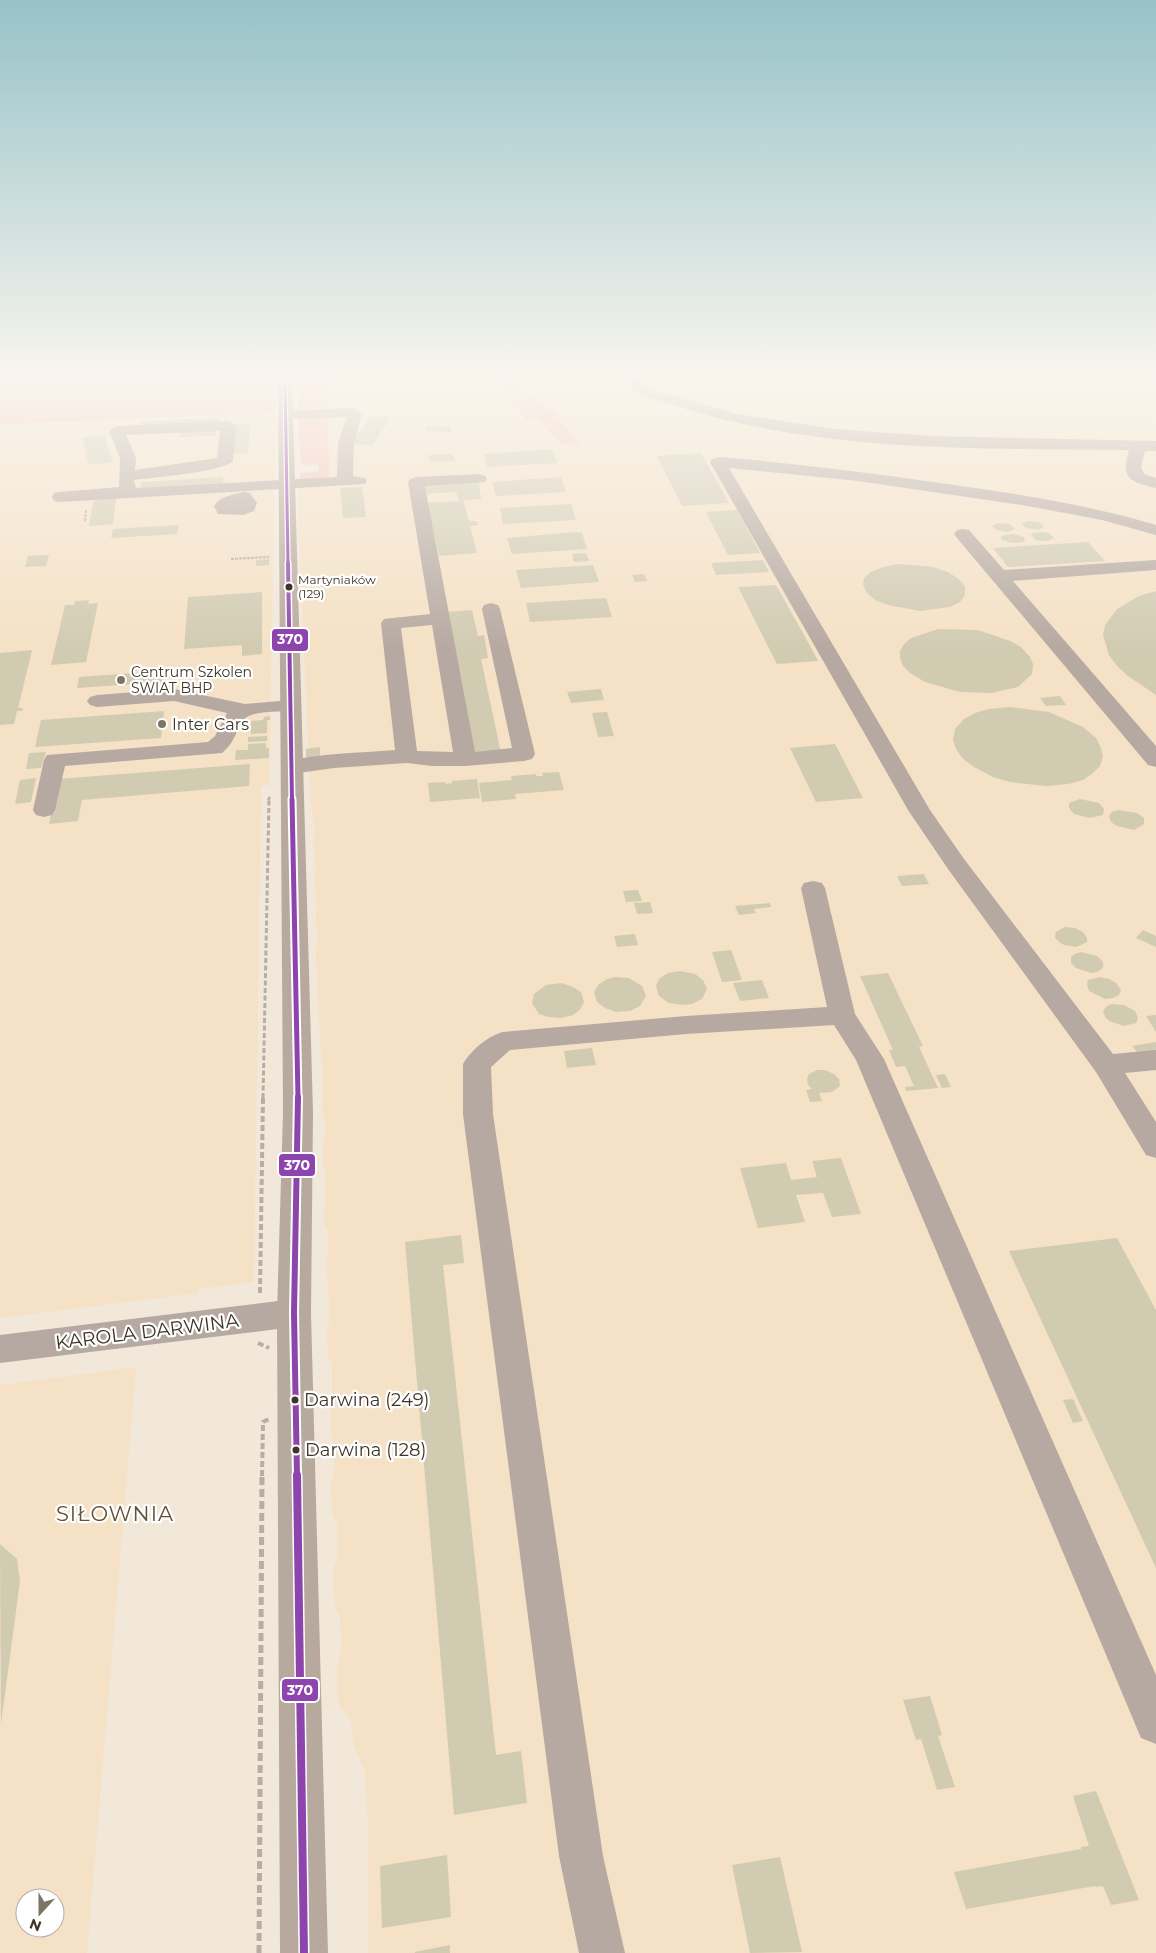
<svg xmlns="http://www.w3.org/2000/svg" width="1156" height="1953" font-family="Montserrat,sans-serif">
	<rect width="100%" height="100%" fill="#f2e8da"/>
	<path fill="#f5e1c5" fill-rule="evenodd" d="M 325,377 L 1156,377 L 1156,1953 L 368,1953 L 368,1828 L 365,1771 L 353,1744 L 351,1721 L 338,1704 L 337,1664 L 341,1651 L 340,1616 L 335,1606 L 333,1569 L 338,1558 L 337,1524 L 332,1513 L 331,1481 L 335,1470 L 329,1402 L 332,1392 L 332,1364 L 328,1357 L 327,1329 L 330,1319 L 326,1261 L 328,1253 L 328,1231 L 324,1224 L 326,1170 L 323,1165 L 323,1142 L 325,1137 L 325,1117 L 322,1111 L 323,1064 L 321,1059 L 320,1040 L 316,954 L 318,931 L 316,926 L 316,911 L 317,906 L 314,874 L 316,869 L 313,838 L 315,834 L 311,803 L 298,521 L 299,481 L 329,479 Z
		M 276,413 L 269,785 L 261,786 L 254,1282 L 198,1289 L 198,1293 L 0,1318 L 0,424 Z
		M 136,1367 L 87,1953 L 0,1953 L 0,1385 ZM 25,1898 L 55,1898 L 55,1928 L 25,1928 Z"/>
	<path fill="#f6c6bc" d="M 46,377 L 117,377 L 109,384 L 161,401 L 235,386 L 244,377 L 274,377 L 276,413 L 31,423 Z"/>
	<path fill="#f5c4ba" d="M 0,377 L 46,377 L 31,423 L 0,424 Z
		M 117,377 L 244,377 L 235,386 L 161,401 L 108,384 Z
		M 298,377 L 325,377 L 327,411 L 298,412 Z
		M 488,377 L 510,377 L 554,413 L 579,443 L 561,444 L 538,419 L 527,420 Z
		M 298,416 L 328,416 L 329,479 L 299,481 L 301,473 L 319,471 L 318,464 L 301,465 Z"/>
	<path fill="#d1cbb2" d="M 371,416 L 391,417 L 373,445 L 351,444 Z
		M 219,418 L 218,423 L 141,426 L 142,421 Z
		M 235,424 L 250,424 L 248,453 L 233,454 Z
		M 451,426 L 451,432 L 426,431 L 426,427 Z
		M 216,430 L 215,436 L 180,437 L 181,432 Z
		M 104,435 L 113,462 L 89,465 L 82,438 Z
		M 552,449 L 557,463 L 487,467 L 484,454 Z
		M 701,453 L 729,503 L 682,506 L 657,456 Z
		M 453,454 L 455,461 L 430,462 L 429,455 Z
		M 223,477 L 223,483 L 141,488 L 141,482 Z
		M 561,477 L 566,492 L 496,496 L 492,482 Z
		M 479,481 L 481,499 L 463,500 L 469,521 L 477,521 L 478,525 L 470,526 L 477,553 L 439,556 L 427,503 L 459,501 L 456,492 L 422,494 L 420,485 Z
		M 362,487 L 366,517 L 343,518 L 340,488 Z
		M 101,498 L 116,498 L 113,524 L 89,526 L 93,502 Z
		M 571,504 L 576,520 L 503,524 L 500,508 Z
		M 737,510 L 760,553 L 728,555 L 706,512 Z
		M 1028,521 L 1039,522 L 1044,527 L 1038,530 L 1026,528 L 1021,524 Z
		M 998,523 L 1010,524 L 1015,529 L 1008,532 L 996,530 L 992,526 Z
		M 179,525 L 177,534 L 111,538 L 113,529 Z
		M 575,532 L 582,533 L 587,549 L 512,554 L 507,538 Z
		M 1043,532 L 1049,533 L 1054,538 L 1047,541 L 1042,541 L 1036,540 L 1031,535 L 1033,533 Z
		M 1014,534 L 1024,537 L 1025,540 L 1023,542 L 1012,543 L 1002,540 L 1001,537 L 1004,535 Z
		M 1088,542 L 1105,561 L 1008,567 L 993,548 Z
		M 586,553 L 589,561 L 574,562 L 572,554 Z
		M 49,555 L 46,566 L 25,567 L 28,556 Z
		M 269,559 L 269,565 L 256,566 L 256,560 Z
		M 763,560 L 769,572 L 716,575 L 711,563 Z
		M 898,564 L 933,567 L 948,572 L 959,579 L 965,587 L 965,595 L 960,602 L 950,607 L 920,611 L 888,605 L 875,600 L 867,593 L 863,585 L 864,578 L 871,572 L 883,567 Z
		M 593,565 L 599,582 L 521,588 L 516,570 Z
		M 644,574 L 647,581 L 635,582 L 632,575 Z
		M 776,585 L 814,653 L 818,661 L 777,664 L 738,587 Z
		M 1156,591 L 1156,695 L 1128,676 L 1117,666 L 1109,655 L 1103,635 L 1105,625 L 1117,609 L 1139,596 Z
		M 262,592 L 262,654 L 242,656 L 242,645 L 184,649 L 188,597 Z
		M 606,598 L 612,617 L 530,622 L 526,603 Z
		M 89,600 L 88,604 L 98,603 L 86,662 L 51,665 L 65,605 L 74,605 L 75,601 Z
		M 472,610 L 478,636 L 484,635 L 488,658 L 481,659 L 501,753 L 470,755 L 446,612 Z
		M 938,629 L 978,630 L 1010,641 L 1021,647 L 1030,657 L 1033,664 L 1032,674 L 1018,687 L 991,693 L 960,692 L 925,682 L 910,673 L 903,666 L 900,658 L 900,651 L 904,644 L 911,638 Z
		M 32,650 L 18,708 L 23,708 L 22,711 L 17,711 L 14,724 L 0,725 L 0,653 Z
		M 163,671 L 162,682 L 77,688 L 79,677 Z
		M 601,689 L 604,700 L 571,703 L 567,692 Z
		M 1060,696 L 1066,705 L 1046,706 L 1040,698 Z
		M 1010,707 L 1049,712 L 1083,727 L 1096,738 L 1101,748 L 1103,757 L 1100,766 L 1093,773 L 1083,780 L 1068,784 L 1046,786 L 1010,782 L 993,777 L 974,767 L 963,759 L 956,749 L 953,740 L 955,729 L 964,719 L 975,713 L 989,709 Z
		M 164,711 L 161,738 L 35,747 L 41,720 Z
		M 607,712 L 614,736 L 598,737 L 592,713 Z
		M 270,716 L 270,720 L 267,720 L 267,733 L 251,734 L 251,721 L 263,720 L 264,717 Z
		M 267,736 L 267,741 L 248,742 L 248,737 Z
		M 266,743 L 266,748 L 269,748 L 269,758 L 235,760 L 236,750 L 248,750 L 248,744 Z
		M 835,744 L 863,798 L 816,802 L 790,748 Z
		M 320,747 L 320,758 L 306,759 L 306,749 Z
		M 46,752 L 41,768 L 26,769 L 29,753 Z
		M 250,764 L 249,786 L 82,800 L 78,821 L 49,824 L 58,779 Z
		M 559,772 L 564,790 L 515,794 L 516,799 L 482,802 L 479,783 L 512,780 L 511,776 L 536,774 L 536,776 L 543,776 L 542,773 Z
		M 36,778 L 31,802 L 15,804 L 20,780 Z
		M 477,779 L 480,798 L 430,802 L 428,783 L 445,782 L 446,784 L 452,783 L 452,781 Z
		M 1080,799 L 1099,803 L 1104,809 L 1103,815 L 1090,818 L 1074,814 L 1069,808 L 1069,803 Z
		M 1118,810 L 1137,813 L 1144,818 L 1144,824 L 1134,830 L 1117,826 L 1111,822 L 1109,816 L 1112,812 Z
		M 924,874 L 929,884 L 902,886 L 897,876 Z
		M 638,890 L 642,901 L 626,902 L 623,891 Z
		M 650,902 L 653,913 L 637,914 L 634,903 Z
		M 770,903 L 771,907 L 754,909 L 756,913 L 739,915 L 735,906 Z
		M 1065,927 L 1075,928 L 1083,932 L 1087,938 L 1087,942 L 1076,947 L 1064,945 L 1058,941 L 1055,937 L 1056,932 Z
		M 1143,930 L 1156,936 L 1156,947 L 1136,938 Z
		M 635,934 L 638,945 L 617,947 L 614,936 Z
		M 731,950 L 742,980 L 722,982 L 712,952 Z
		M 1081,952 L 1097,956 L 1103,962 L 1103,968 L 1097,972 L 1091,973 L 1076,968 L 1071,963 L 1071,957 L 1074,954 Z
		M 680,971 L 695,974 L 703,980 L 707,989 L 702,999 L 692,1004 L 683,1005 L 669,1003 L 659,996 L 656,986 L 659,979 L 668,973 Z
		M 888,973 L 923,1046 L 919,1047 L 938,1088 L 906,1091 L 905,1087 L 914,1086 L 905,1066 L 896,1067 L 889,1050 L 893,1050 L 860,976 Z
		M 615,977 L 629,978 L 642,986 L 646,996 L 640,1006 L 630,1011 L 616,1012 L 605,1008 L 597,1002 L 594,992 L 598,985 L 607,979 Z
		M 1100,977 L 1109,979 L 1116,983 L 1121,990 L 1119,995 L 1113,998 L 1105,999 L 1089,991 L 1087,985 L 1088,980 Z
		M 762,980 L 769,998 L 740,1001 L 733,983 Z
		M 561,983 L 573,987 L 581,992 L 584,1002 L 580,1010 L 573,1015 L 561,1018 L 548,1017 L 539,1014 L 532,1003 L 534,994 L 546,985 Z
		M 1112,1004 L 1124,1005 L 1135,1011 L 1138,1018 L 1136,1023 L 1124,1026 L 1109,1021 L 1105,1017 L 1103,1011 L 1107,1006 Z
		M 1156,1015 L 1156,1032 L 1146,1016 Z
		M 1156,1042 L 1156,1051 L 1138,1053 L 1132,1046 Z
		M 592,1048 L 596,1065 L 567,1068 L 564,1051 Z
		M 817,1070 L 825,1070 L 834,1074 L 839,1079 L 840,1086 L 832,1092 L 819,1093 L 822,1101 L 810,1102 L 806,1090 L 812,1089 L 808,1085 L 807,1079 L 809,1074 Z
		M 945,1074 L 951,1087 L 942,1088 L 936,1075 Z
		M 841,1158 L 861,1214 L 832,1217 L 823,1193 L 796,1195 L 805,1222 L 758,1228 L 740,1168 L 786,1163 L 791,1180 L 817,1177 L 812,1161 Z
		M 461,1235 L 464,1263 L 443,1265 L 496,1755 L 521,1751 L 527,1803 L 454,1815 L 405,1242 Z
		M 1117,1238 L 1156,1310 L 1156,1568 L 1009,1251 Z
		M 1073,1399 L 1083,1421 L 1073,1423 L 1063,1400 Z
		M 0,1544 L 17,1559 L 20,1581 L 1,1724 Z
		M 930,1696 L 942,1735 L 938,1736 L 955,1787 L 937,1790 L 921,1739 L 916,1740 L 903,1700 Z
		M 1096,1791 L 1139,1900 L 1111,1905 L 1103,1886 L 1096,1887 L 1095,1886 L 966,1909 L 954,1872 L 1081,1849 L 1081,1847 L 1089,1846 L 1073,1796 Z
		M 447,1855 L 451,1917 L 382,1928 L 380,1866 Z
		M 780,1857 L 802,1952 L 750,1953 L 732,1865 Z
		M 450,1945 L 450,1953 L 415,1953 L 415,1952 Z"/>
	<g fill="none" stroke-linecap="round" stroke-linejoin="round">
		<path stroke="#b6ada4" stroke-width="2" stroke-dasharray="3 1" stroke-linecap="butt" d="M 85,521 L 86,510
			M 231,559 L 269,557"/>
		<path stroke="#b6ada4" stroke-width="2.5" stroke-dasharray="4 2" stroke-linecap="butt" d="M 268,800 L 270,797"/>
		<path stroke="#b6ada4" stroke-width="3" stroke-dasharray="5 2.5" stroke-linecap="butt" d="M 263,1098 L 269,799"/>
		<path stroke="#b6ada4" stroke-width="4" stroke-dasharray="6 3" stroke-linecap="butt" d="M 260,1293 L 263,1097
			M 258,1343 L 269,1348
			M 262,1476 L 263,1422 L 269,1419"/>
		<path stroke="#b6ada4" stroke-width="5" stroke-dasharray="8 4" stroke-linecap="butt" d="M 259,1953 L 262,1475"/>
		<path fill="#b6a9a1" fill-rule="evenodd" d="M 626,377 L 640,377 L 641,383 L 657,391 L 737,414 L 834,429 L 932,436 L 1156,441 L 1156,451 L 1145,451 L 1141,467 L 1144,474 L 1156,478 L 1156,488 C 1131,482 1120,479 1129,450 C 974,448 812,453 664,402 C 651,398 626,394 626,377 Z
			M 351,408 L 356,409 L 362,415 L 354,443 L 353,476 L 365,478 L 367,481 L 365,484 L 60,502 L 54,501 L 52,497 L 54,493 L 60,492 L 119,487 L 120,458 L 109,431 L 112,428 L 117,426 L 228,421 L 233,423 L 236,426 L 233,461 C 226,471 151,478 134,480 L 136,488 L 337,477 L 338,443 L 347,417 L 286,419 L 281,418 L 279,415 L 281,412 L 286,411 ZM 220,431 L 217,458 L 135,470 L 136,458 L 126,435 Z
			M 718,457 C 792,463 866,472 940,483 C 1013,493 1085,504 1156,525 L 1156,535 L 1102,520 L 1022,505 L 858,481 L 729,468 L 930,810 L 964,859 L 1113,1054 L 1156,1050 L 1156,1070 L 1125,1073 L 1156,1122 L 1156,1158 L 1146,1155 L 1096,1072 L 948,869 L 908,810 L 710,462 L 712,459 Z
			M 479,474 L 485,476 L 487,479 L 485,482 L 425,486 L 475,752 L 512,748 L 482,609 L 484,605 L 491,603 L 498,605 L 500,609 L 535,754 L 532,759 L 524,761 L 465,766 L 432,766 L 407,763 L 334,768 L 292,774 L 284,772 L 281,767 L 284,762 C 320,753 359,753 395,750 L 381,623 L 384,619 L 430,614 L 408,482 L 410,479 L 416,477 ZM 432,625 L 453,752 L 417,751 L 401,628 Z
			M 244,492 L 250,493 L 257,503 L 254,511 L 243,515 L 218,514 L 214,506 C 220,496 233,495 244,492 Z
			M 963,529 L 969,530 L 1004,570 L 1156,560 L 1156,570 L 1013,581 L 1156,746 L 1156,767 L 1148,765 L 957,538 L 954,534 L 957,530 Z
			M 174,689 L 245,704 L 291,700 L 298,702 L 301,706 L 298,710 C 283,714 251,707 241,723 C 235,735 233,744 222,753 L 65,766 L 55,810 L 52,815 L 44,817 L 36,815 L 33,810 L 44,760 L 47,755 L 208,742 L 215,736 L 227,713 L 174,701 L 97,707 L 90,705 L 87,701 L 90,697 L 97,695 Z
			M 813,881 L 822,883 L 825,888 L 855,1014 L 884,1059 L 1156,1675 L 1156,1744 L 1141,1738 L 856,1060 L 834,1025 L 686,1034 L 510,1050 L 491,1067 L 493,1114 L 603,1856 L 625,1953 L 579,1953 L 559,1856 L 463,1114 L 463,1064 C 471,1050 488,1036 503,1032 L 686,1016 L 827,1007 L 801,888 L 804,883 Z
			M 294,1299 L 306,1303 L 311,1313 L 306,1323 L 294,1327 L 0,1363 L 0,1335 Z"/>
		<path fill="#b7a99e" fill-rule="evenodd" d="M 278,377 L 292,377 L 313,1112 L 311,1313 L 328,1953 L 280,1953 L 277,1313 L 283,1112 Z"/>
		<g stroke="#fff" stroke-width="5.5">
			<path id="bus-1-far4" d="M 285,377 L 288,564"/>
		</g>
		<g stroke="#fff" stroke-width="7">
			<path id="bus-1-far3" d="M 288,563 L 292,800"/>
		</g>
		<g stroke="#fff" stroke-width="9">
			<path id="bus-1-far2" d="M 292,799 L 298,1098"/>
		</g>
		<g stroke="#fff" stroke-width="10">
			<path id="bus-1-far1" d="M 297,1476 L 294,1313 L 298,1097"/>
		</g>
		<g stroke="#fff" stroke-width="11">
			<path id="bus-1" d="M 297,1475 L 304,1953"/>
		</g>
		<use href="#bus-1-far4" stroke="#8e44ad" stroke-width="3"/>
		<use href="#bus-1-far3" stroke="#8e44ad" stroke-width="4"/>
		<use href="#bus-1-far2" stroke="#8e44ad" stroke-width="5"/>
		<use href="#bus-1-far1" stroke="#8e44ad" stroke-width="6"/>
		<use href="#bus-1" stroke="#8e44ad" stroke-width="8"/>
	</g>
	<linearGradient id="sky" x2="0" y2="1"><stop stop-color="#96c2c8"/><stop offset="0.58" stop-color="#f9f5ee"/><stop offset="1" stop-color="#f9f5ee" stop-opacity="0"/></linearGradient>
	<rect width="1156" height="650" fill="url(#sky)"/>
	<g fill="#3e3528" stroke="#fff" stroke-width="2">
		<circle cx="289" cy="587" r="4.5"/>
		<circle cx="295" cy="1400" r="4.5"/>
		<circle cx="296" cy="1450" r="4.5"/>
	</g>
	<g fill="#7d7466" stroke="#fff" stroke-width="2">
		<circle cx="121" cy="680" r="5"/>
		<circle cx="162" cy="724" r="5"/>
	</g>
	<g text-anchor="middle" stroke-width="4.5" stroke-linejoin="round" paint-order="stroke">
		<g font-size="12" fill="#3e3528" stroke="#fff" text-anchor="start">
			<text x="298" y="584">Martyniaków<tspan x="298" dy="14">(129)</tspan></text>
		</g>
		<g font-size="14" fill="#3e3528" stroke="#fff" text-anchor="start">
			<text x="131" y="677">Centrum Szkolen<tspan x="131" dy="16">SWIAT BHP</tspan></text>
		</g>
		<g font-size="16" fill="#3e3528" stroke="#fff" text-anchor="start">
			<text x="172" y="730">Inter Cars</text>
		</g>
		<g font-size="18" fill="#3e3528" stroke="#fff" text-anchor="start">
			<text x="304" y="1406">Darwina (249)</text>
			<text x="305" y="1456">Darwina (128)</text>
		</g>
		<g font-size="19" fill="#3e3528" stroke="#fff">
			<text transform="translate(147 1331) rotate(-7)" y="7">KAROLA DARWINA</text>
		</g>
		<g font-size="21" letter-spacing="1" fill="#635134" stroke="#fff">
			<text x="115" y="1521">SIŁOWNIA</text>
		</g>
	</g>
	<g stroke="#fff" stroke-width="2">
		<rect x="271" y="628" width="38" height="24" rx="5" fill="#8e44ad"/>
		<rect x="278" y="1153" width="38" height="24" rx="5" fill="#8e44ad"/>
		<rect x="281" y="1678" width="38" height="24" rx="5" fill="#8e44ad"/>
	</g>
	<g font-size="14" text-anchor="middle" font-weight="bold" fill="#fff">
		<text x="290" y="644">370</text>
		<text x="297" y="1170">370</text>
		<text x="300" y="1695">370</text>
	</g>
	<g transform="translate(40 1913) rotate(201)"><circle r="24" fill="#ffffff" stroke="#b2aea9"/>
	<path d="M0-4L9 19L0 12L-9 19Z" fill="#7d7466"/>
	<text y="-8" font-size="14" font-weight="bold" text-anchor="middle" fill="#3e3528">N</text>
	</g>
</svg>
